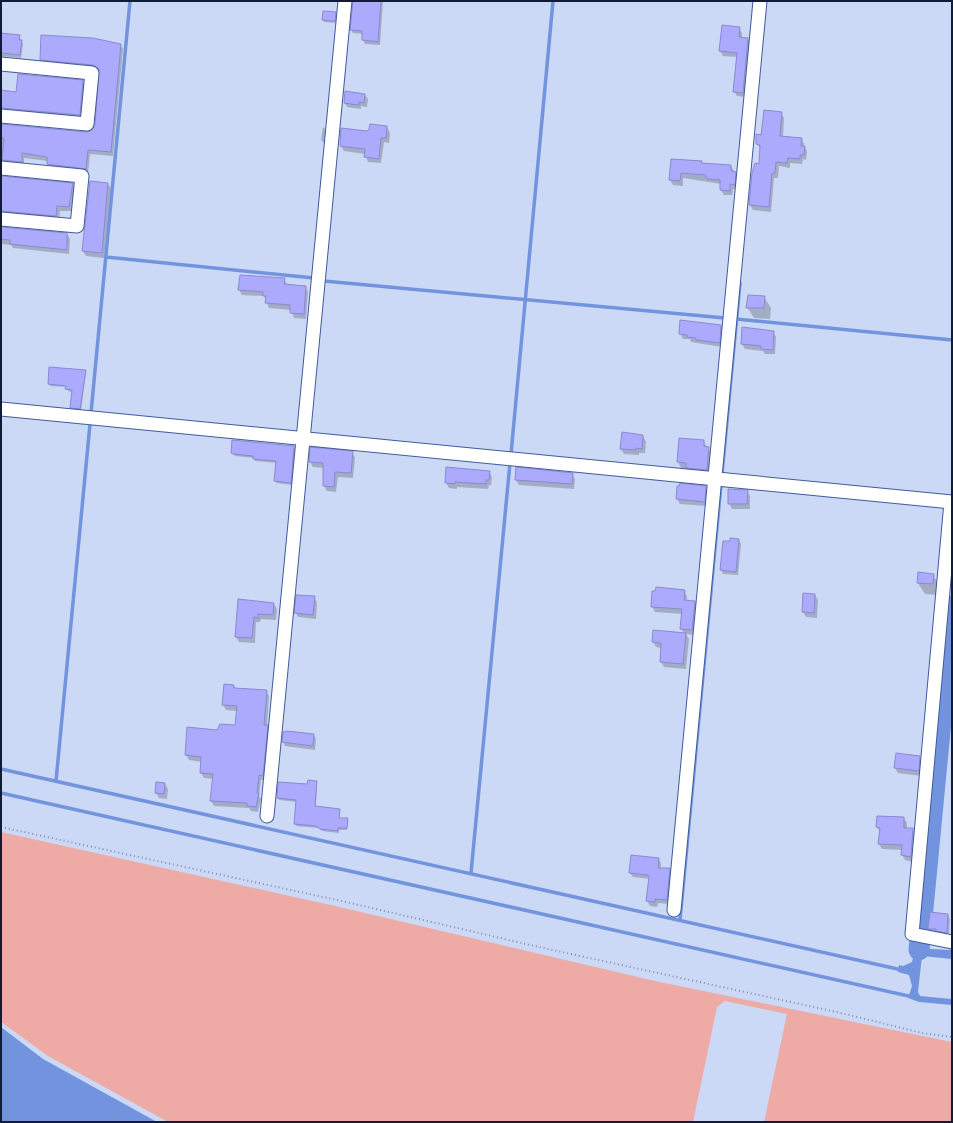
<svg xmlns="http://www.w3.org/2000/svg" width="953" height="1123" font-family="'Noto Sans',sans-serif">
	<rect width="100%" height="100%" fill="#cbd9f6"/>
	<path fill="#eeaba5" d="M 1,832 L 335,906 L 655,981 L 952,1042 L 952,1122 L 764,1122 L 787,1014 L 725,1001 L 717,1007 L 693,1122 L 168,1122 L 48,1056 L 1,1022 Z"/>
	<path fill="#7294de" d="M 916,945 L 931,949 L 952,950 L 952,959 L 922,956 L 918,992 L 920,996 L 952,999 L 952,1005 L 919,1002 L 908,998 L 912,986 L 909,975 L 898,972 L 899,965 L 903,966 L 912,962 Z
		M 1,1027 L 43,1059 L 157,1122 L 1,1122 Z"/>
	<path fill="#0003" d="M 354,1 L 383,1 L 380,45 L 365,44 L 363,40 L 363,34 L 353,33 L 351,30 Z
		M 335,13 L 336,23 L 324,22 L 323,20 Z
		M 739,28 L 742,33 L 742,38 L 748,39 L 751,44 L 746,97 L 737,96 L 734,91 L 737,57 L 723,56 L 720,51 Z
		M 1,32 L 5,34 L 19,36 L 23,44 L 21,58 L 1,56 Z
		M 120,44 L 123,49 L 113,156 L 90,154 L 88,174 L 51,169 L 48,161 L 24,158 L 24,166 L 1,165 L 1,125 L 91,132 L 96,125 L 100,72 L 96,70 L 44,64 L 41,60 Z
		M 83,81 L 85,86 L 82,120 L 1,114 L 1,91 L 17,93 Z
		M 365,95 L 368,99 L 367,107 L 361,106 L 361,109 L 347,107 L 345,103 Z
		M 781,113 L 784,118 L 783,137 L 802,139 L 807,152 L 806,160 L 803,159 L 802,164 L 790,163 L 790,168 L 779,166 L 778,178 L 774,178 L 771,212 L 753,210 L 750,205 L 760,165 L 761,149 L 757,144 L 757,135 L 762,136 Z
		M 323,127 L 326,130 L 324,143 L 321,140 Z
		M 387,127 L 390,133 L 389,143 L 384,142 L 381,163 L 368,162 L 365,154 L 344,151 L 341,146 L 342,129 L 367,132 Z
		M 672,160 L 701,162 L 702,164 L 731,166 L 738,178 L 737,189 L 733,189 L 732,195 L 724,195 L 721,190 L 721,184 L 683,178 L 683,186 L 673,185 L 670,180 Z
		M 1,177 L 73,184 L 75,189 L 71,211 L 60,211 L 59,221 L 1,216 Z
		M 108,184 L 111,189 L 104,258 L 86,256 L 83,251 Z
		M 1,228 L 67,234 L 70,239 L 69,254 L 13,248 L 11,245 L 1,244 Z
		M 284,279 L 287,284 L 306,287 L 308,292 L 306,319 L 294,318 L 291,310 L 269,308 L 264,296 L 242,295 L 239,290 Z
		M 764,297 L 771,308 L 770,319 L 754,318 L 747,307 Z
		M 721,326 L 724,331 L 722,347 L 691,342 L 690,339 L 683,339 L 680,333 Z
		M 773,332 L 776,337 L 775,354 L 765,354 L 763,351 L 745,349 L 742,344 Z
		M 85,371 L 86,373 L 81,411 L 72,410 L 72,392 L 68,391 L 67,387 L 50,386 L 49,383 Z
		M 643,436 L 646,442 L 645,453 L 639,453 L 639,455 L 624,454 L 621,449 Z
		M 703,441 L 713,456 L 711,478 L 682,470 L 678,462 Z
		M 294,447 L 295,449 L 292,485 L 276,483 L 277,463 L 255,461 L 254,458 L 235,456 L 232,452 Z
		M 352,452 L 355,458 L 353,478 L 338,477 L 336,492 L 327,491 L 324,486 L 324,468 L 313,467 L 310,462 Z
		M 517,469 L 572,474 L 575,479 L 574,489 L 519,485 L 516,480 Z
		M 489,472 L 492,477 L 491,485 L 489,485 L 488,489 L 457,487 L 457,489 L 449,488 L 446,483 Z
		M 705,487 L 708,492 L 707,506 L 680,504 L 677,499 Z
		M 747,491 L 750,496 L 750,509 L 732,509 L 729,503 Z
		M 739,540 L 741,544 L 738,575 L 723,574 L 721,570 Z
		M 933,575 L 939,585 L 938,595 L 925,594 L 918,583 Z
		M 684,591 L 687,596 L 687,601 L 695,602 L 698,607 L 695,635 L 686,634 L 689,639 L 686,669 L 664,667 L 661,662 L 662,648 L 656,647 L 653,642 L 654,631 L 684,633 L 681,629 L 682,614 L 655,612 L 652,606 Z
		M 815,595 L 818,600 L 817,618 L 806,617 L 803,612 Z
		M 314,597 L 317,602 L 316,619 L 298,617 L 296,613 Z
		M 239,600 L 274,604 L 277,609 L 276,620 L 261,619 L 260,622 L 256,622 L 255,643 L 239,642 L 236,637 Z
		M 234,686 L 235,689 L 266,691 L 269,696 L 267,726 L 270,731 L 265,780 L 261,780 L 259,796 L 261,799 L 258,812 L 251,811 L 249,808 L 214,806 L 211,801 L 213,779 L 204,778 L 201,773 L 202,762 L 189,760 L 186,755 L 188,728 L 218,731 L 236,726 L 237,711 L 226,710 L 223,705 Z
		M 314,735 L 316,739 L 315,750 L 285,746 L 283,742 Z
		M 897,754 L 919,757 L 922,762 L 921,776 L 898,773 L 895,768 Z
		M 317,782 L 316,807 L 339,810 L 340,819 L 347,819 L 348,821 L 347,830 L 339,830 L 339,833 L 322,831 L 318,828 L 296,826 L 297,802 L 279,800 L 278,798 Z
		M 165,784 L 168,789 L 167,799 L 159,798 L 156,793 Z
		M 904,818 L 907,823 L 907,829 L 913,829 L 916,835 L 913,862 L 905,860 L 902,855 L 902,850 L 882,849 L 879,844 L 880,832 L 877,827 Z
		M 659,859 L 661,864 L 661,869 L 669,869 L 672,874 L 669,904 L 658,903 L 657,907 L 650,906 L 647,901 L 650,879 L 633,877 L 630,873 Z
		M 948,915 L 950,919 L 949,937 L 932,933 L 929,928 Z"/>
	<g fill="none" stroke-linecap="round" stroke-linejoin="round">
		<path stroke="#7294de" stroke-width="3.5" d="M 106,257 L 314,278
			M 324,281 L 725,318
			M 736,319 L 952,340
			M 91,413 L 130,1
			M 511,454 L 553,1
			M 1,769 L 902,970
			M 56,781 L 90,424
			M 1,793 L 913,997
			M 471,873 L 510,463
			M 680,920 L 740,283"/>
		<path stroke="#7294de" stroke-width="21" d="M 919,950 L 952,606"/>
	</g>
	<path fill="#acaafc" stroke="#8b88d1" d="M 353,1 L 381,1 L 378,42 L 362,40 L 362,31 L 350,30 Z
		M 323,11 L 336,12 L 335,21 L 322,20 Z
		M 722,25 L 740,27 L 739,37 L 748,38 L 743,93 L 733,92 L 737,53 L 719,51 Z
		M 1,33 L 20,35 L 19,40 L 22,40 L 20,55 L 1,53 Z
		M 41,35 L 93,38 L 121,44 L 111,152 L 88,150 L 86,169 L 47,164 L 47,157 L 22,153 L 22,162 L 2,160 L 4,138 L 1,138 L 1,124 L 86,132 L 91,131 L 95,125 L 99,69 L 93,65 L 40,60 Z
		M 18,74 L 83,80 L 80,115 L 1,108 L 1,90 L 16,92 Z
		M 345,91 L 365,94 L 364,103 L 359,102 L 359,105 L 344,103 Z
		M 764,110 L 782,112 L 780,136 L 802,138 L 801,146 L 805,146 L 804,155 L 800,155 L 800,159 L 788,158 L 787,163 L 776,162 L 775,173 L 772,173 L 769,207 L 749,205 L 752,173 L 755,163 L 759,164 L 760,145 L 756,144 L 756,134 L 761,135 Z
		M 370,124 L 387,126 L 386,138 L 381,138 L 379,159 L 364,157 L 365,149 L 340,146 L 341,128 L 367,131 L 369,129 Z
		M 671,159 L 702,161 L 701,163 L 731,165 L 731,171 L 736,172 L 735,185 L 730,184 L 730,191 L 720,190 L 720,180 L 707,179 L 705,175 L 681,173 L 680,181 L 669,180 Z
		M 1,176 L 73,183 L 69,207 L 57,206 L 56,216 L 1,211 Z
		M 90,181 L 108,183 L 102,253 L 82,251 Z
		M 1,227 L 67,233 L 67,250 L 10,244 L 10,240 L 1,239 Z
		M 240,275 L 285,278 L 284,284 L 306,286 L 304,314 L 290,313 L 290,305 L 265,303 L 266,296 L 263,296 L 263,292 L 238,290 Z
		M 748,295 L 765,296 L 764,308 L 746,308 Z
		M 680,320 L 721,325 L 720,343 L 696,340 L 696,338 L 687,337 L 687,335 L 679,334 Z
		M 742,327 L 774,331 L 773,350 L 761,349 L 761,346 L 741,344 Z
		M 49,367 L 86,370 L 80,409 L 70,408 L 72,390 L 65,389 L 66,386 L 48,384 Z
		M 622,432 L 643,435 L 642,449 L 636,448 L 636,450 L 620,449 Z
		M 679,438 L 704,440 L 704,446 L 709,447 L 707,470 L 686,468 L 686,463 L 677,462 Z
		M 232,440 L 294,446 L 291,483 L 274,481 L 276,461 L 253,459 L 253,456 L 233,454 L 231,453 Z
		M 310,447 L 353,451 L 351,473 L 335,472 L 334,487 L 323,486 L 323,463 L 309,462 Z
		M 446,467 L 490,471 L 489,480 L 486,480 L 486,484 L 455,482 L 455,484 L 445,483 Z
		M 516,467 L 573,473 L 572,484 L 515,480 Z
		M 680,483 L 706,486 L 705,502 L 676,499 L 677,486 L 679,486 Z
		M 728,489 L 748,490 L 747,504 L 728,504 Z
		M 730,538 L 739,539 L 736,572 L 720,570 L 723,541 L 730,541 Z
		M 918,572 L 934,574 L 933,584 L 917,583 Z
		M 656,587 L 685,590 L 684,600 L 695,601 L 692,630 L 680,629 L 682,609 L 651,607 L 652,591 L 655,591 Z
		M 803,593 L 815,594 L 814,613 L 802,612 Z
		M 296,595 L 315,596 L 313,615 L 294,613 Z
		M 238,599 L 274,603 L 273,615 L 258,614 L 258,618 L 254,617 L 252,638 L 235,637 Z
		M 653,630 L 686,633 L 683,664 L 660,662 L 661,643 L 652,642 Z
		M 224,684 L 234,685 L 234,688 L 267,690 L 264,725 L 268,725 L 263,776 L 259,775 L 257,793 L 259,793 L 256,807 L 247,806 L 247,803 L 210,801 L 213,774 L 200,773 L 201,757 L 185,755 L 187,727 L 217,730 L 220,724 L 235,725 L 237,706 L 222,705 Z
		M 287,731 L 314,734 L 313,746 L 282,742 L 283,732 Z
		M 896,753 L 920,756 L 919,771 L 894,768 Z
		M 308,780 L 317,781 L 315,806 L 340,809 L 339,818 L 348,818 L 347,828 L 338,828 L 338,831 L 320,829 L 316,826 L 294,824 L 296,800 L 277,798 L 278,782 L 307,784 Z
		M 156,782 L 165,783 L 164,794 L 155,793 Z
		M 877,816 L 904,817 L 904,828 L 913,828 L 911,857 L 901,855 L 902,845 L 878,844 L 880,828 L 876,827 Z
		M 631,855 L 659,858 L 658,868 L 670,868 L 667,900 L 655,899 L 655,902 L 646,901 L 649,877 L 648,875 L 629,873 Z
		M 930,912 L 948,914 L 947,933 L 936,931 L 936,929 L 928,929 Z"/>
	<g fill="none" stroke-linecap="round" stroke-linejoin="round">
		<g stroke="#3f5b9b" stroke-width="15">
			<path id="minor" d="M 1,64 L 92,73 L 87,124 L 1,116
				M 1,168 L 82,176 L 77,226 L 1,219
				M 1,409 L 952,502
				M 951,502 L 912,934 L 952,942
				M 267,816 L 345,1
				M 674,910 L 760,1"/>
		</g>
		<path stroke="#8391ad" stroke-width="2" stroke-dasharray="1 3" stroke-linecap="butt" d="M 1,827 L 346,902 L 539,947 L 841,1013 L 922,1033 L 952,1037"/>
		<use href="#minor" stroke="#fff" stroke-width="13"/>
	</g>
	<rect width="953" height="1123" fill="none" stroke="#101c36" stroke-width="4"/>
</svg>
